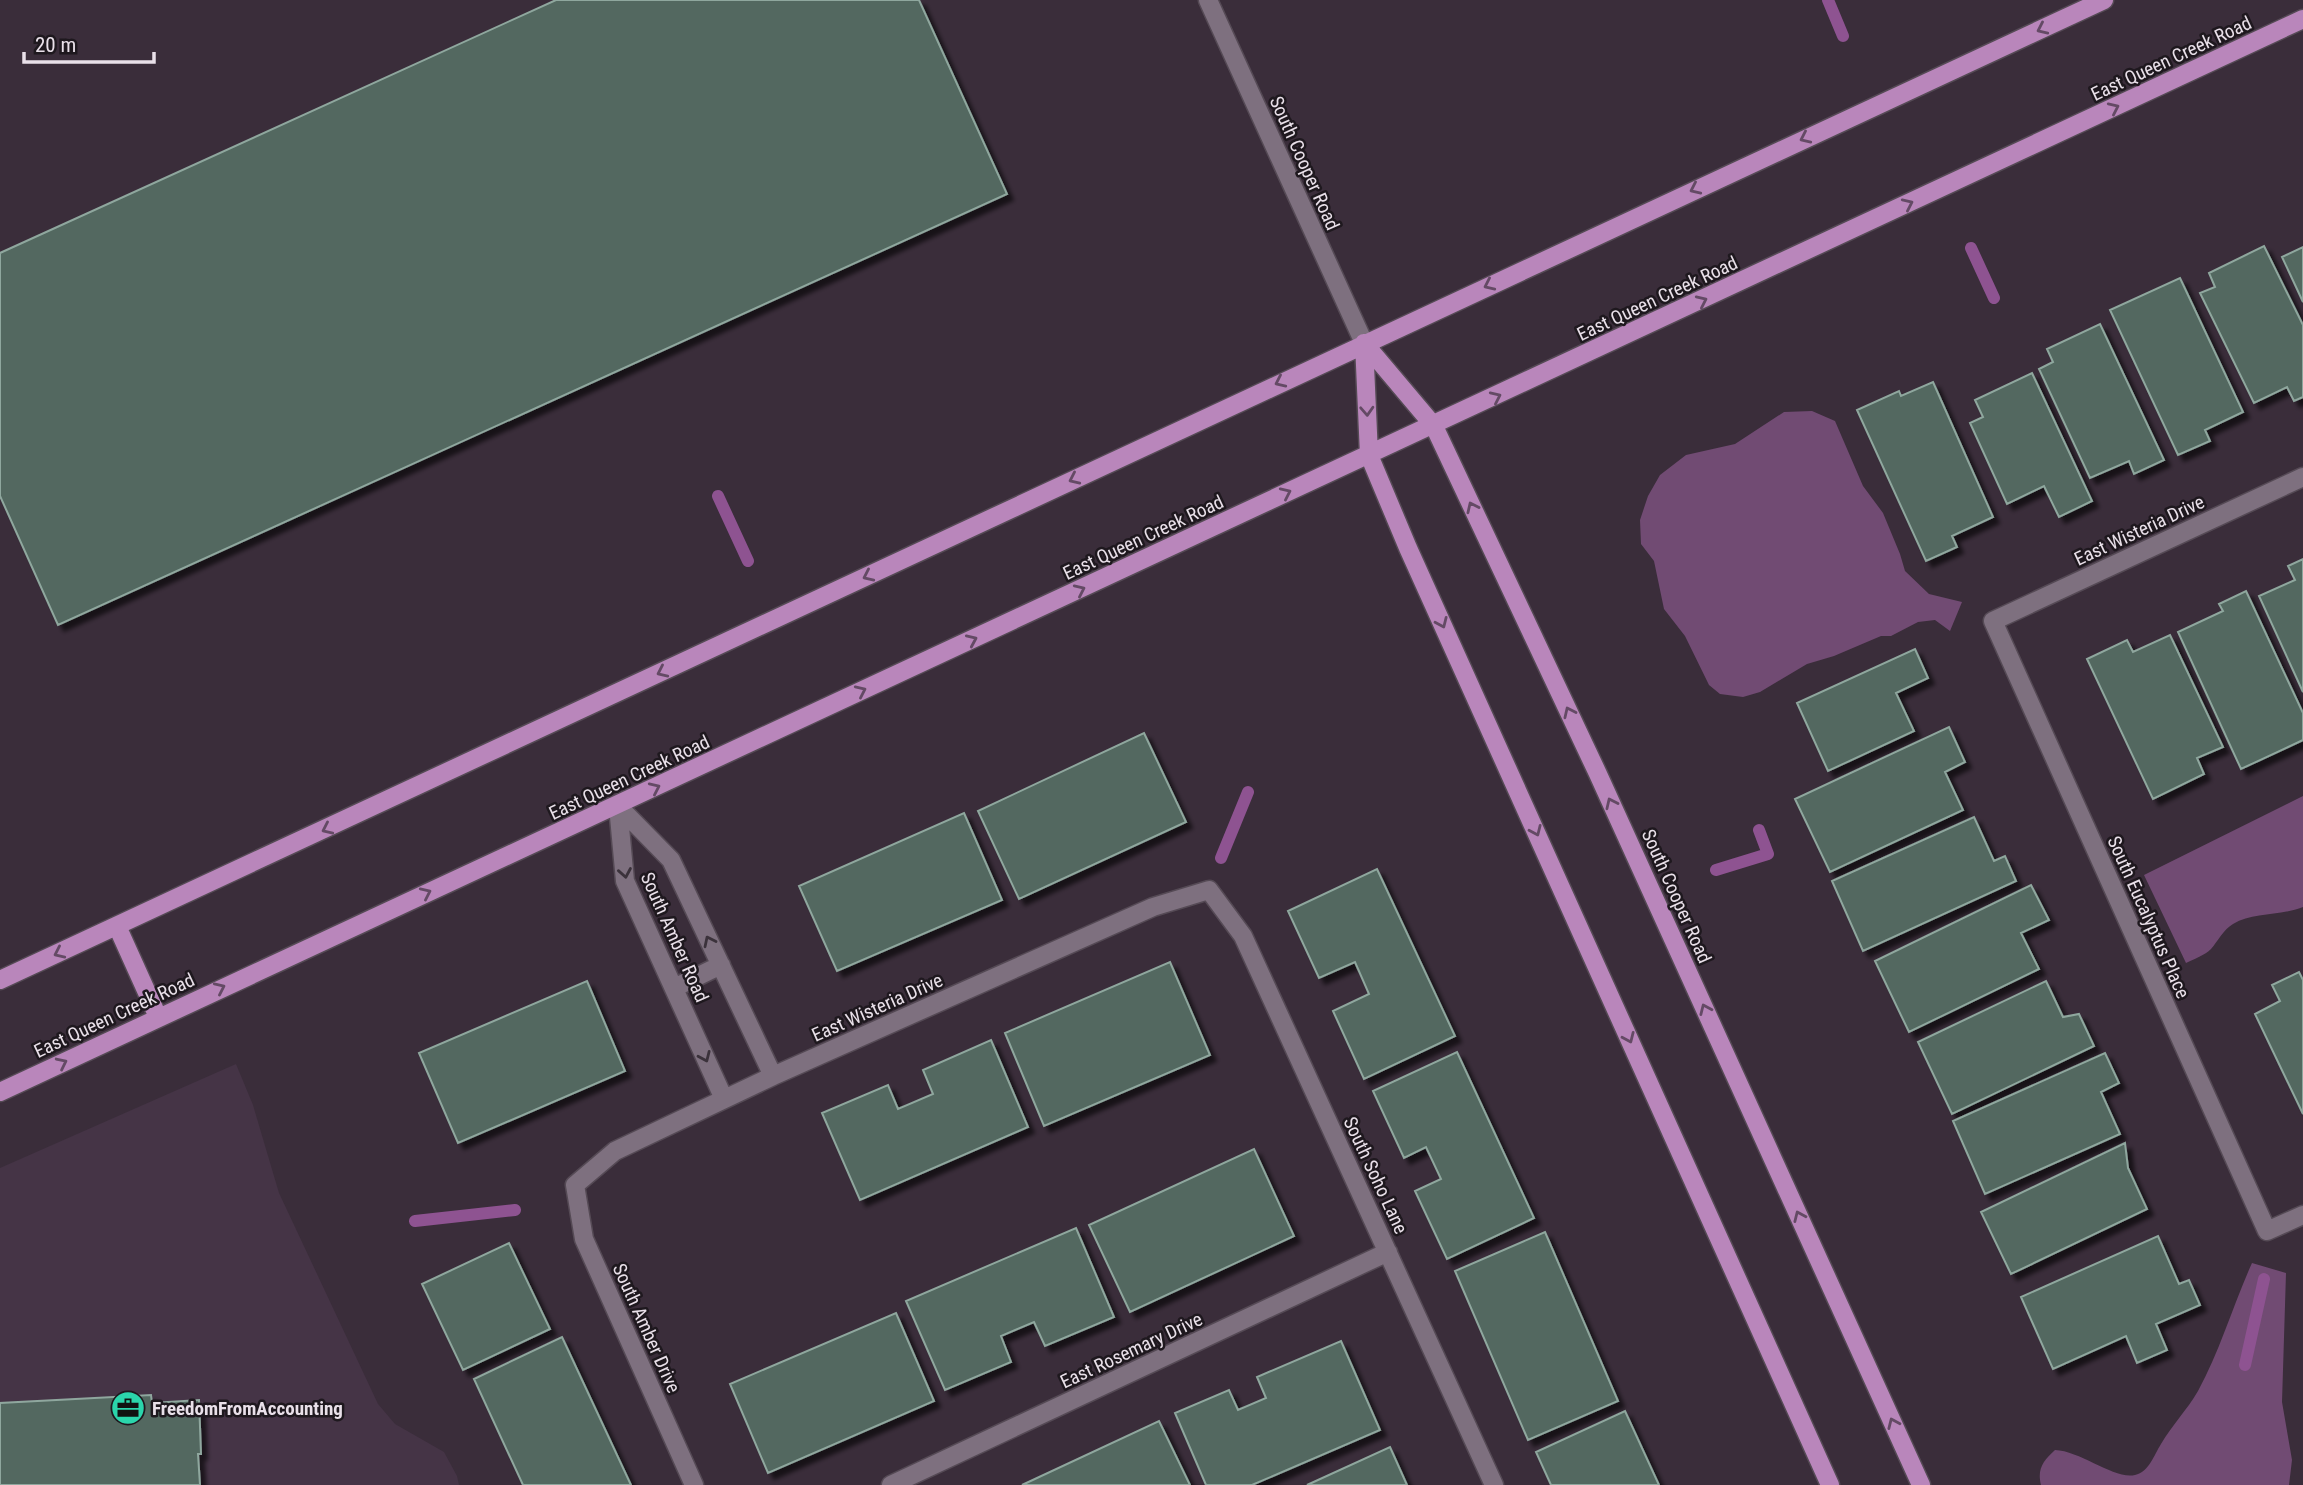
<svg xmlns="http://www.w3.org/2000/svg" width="2303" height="1485" font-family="'Roboto Condensed',sans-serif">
	<defs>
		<filter id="shadow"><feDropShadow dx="6" dy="6" stdDeviation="2" flood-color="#0009"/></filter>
	</defs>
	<rect width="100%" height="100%" fill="#3a2d3a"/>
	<path fill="#453446" d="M 236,1064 L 253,1105 L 279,1193 L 378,1404 L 395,1424 L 444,1452 L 457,1476 L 459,1485 L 0,1485 L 0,1168 Z"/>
	<path fill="#714b73" d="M 1812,411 L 1835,421 L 1863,486 L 1883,513 L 1900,554 L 1905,571 L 1929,594 L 1962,602 L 1950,631 L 1935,620 L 1918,622 L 1891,636 L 1881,636 L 1834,656 L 1807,664 L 1760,692 L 1743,697 L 1720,694 L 1709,685 L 1685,636 L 1664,609 L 1654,561 L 1641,544 L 1640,520 L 1648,496 L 1660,475 L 1686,455 L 1735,444 L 1784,412 Z
		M 2303,796 L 2303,907 C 2281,916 2253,912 2233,924 C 2223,930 2218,941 2211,949 C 2205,955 2194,959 2186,963 L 2144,875 Z
		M 2252,1263 L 2286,1273 L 2282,1402 L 2292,1460 L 2289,1485 L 2041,1485 C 2037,1469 2043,1461 2055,1450 C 2081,1451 2115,1480 2135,1475 C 2149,1472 2154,1455 2161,1444 C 2172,1425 2187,1410 2198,1391 C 2220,1351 2233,1305 2252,1263 Z"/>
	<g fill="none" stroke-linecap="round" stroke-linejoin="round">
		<path stroke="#8e5391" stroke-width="12" d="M 1828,0 L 1843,36
			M 1971,248 L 1994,298
			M 718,496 L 748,561
			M 1221,858 L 1248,792
			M 1716,870 L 1768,854 L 1759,830
			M 415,1221 L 515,1210
			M 2245,1365 L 2264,1279"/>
	</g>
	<path fill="#526860" stroke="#8fa79e" stroke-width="2" filter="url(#shadow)" d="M 556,0 L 919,0 L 1007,194 L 58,625 L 0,496 L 0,253 Z
		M 2264,246 L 2303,325 L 2303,397 L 2294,401 L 2287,387 L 2254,403 L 2200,293 L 2215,287 L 2209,273 Z
		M 2303,247 L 2303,302 L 2282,257 Z
		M 2180,278 L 2243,412 L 2205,430 L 2210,441 L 2178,455 L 2110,310 Z
		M 2100,324 L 2164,460 L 2134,474 L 2129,461 L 2090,478 L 2039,369 L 2053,362 L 2047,349 Z
		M 2032,373 L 2092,501 L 2059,517 L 2044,486 L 2007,504 L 1970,423 L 1983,417 L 1975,400 Z
		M 1933,382 L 1993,517 L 1952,536 L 1957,547 L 1926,561 L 1857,410 L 1899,391 L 1901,396 Z
		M 2303,559 L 2303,692 L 2259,596 L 2295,580 L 2288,566 Z
		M 2246,591 L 2303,713 L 2303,740 L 2241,769 L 2178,632 L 2223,611 L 2219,604 Z
		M 2170,635 L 2223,747 L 2197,758 L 2204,774 L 2153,799 L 2087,659 L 2127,640 L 2133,652 Z
		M 1915,649 L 1928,678 L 1896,693 L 1914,731 L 1828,771 L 1797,703 Z
		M 1949,727 L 1965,762 L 1945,772 L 1963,810 L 1830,872 L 1795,799 Z
		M 1144,733 L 1186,822 L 1019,899 L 978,811 Z
		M 964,813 L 1002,900 L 837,971 L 799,886 Z
		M 1974,817 L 1994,861 L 2005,856 L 2016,881 L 1863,951 L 1832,881 Z
		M 1377,869 L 1455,1036 L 1364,1079 L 1333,1011 L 1369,994 L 1355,962 L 1319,978 L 1288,911 Z
		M 2031,885 L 2049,920 L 2021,933 L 2039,969 L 1909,1032 L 1875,961 Z
		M 1170,962 L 1210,1055 L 1044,1126 L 1005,1033 Z
		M 2299,972 L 2303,980 L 2303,1114 L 2255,1014 L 2280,1001 L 2272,985 Z
		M 587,981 L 625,1071 L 458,1143 L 419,1053 Z
		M 2046,981 L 2063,1017 L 2079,1014 L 2094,1046 L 1952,1114 L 1918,1042 Z
		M 991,1040 L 1028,1127 L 860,1200 L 822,1113 L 888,1085 L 898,1109 L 933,1094 L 923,1070 Z
		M 1457,1052 L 1534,1218 L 1447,1259 L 1415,1191 L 1441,1179 L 1426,1147 L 1404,1158 L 1373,1091 Z
		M 2105,1053 L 2119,1083 L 2101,1092 L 2120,1134 L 1985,1194 L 1953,1121 Z
		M 2125,1143 L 2128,1168 L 2147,1209 L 2011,1274 L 1981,1212 Z
		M 1254,1149 L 1294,1236 L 1130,1312 L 1089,1225 Z
		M 1076,1228 L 1114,1317 L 1045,1346 L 1034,1322 L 1001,1336 L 1011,1362 L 945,1390 L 906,1301 Z
		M 1545,1232 L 1618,1401 L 1528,1440 L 1455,1271 Z
		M 2158,1236 L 2179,1284 L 2189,1280 L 2200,1305 L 2156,1324 L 2167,1350 L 2137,1363 L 2126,1336 L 2053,1369 L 2021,1297 Z
		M 509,1243 L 550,1329 L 463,1370 L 422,1284 Z
		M 896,1313 L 934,1401 L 768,1473 L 730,1384 Z
		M 562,1337 L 631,1485 L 523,1485 L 474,1379 Z
		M 1341,1341 L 1380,1430 L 1252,1485 L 1206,1485 L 1175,1413 L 1229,1390 L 1238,1410 L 1266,1398 L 1257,1377 Z
		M 151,1395 L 152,1403 L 199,1400 L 201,1454 L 198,1454 L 200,1485 L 0,1485 L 0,1403 Z
		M 1625,1411 L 1659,1485 L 1551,1485 L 1536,1452 Z
		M 1159,1421 L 1190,1485 L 1022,1485 Z
		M 1390,1447 L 1407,1485 L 1307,1485 Z"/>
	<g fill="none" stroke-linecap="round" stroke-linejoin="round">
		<g stroke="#554a55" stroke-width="21">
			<path id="minor" d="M 1208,0 L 1364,343
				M 2303,477 L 1993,621 L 2267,1231 L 2303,1215
				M 618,806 L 625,881 L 724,1099
				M 618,806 L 671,860 L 773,1076
				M 674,988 L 721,965
				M 694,1485 L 584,1239 L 575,1185 L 615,1151 L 773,1076 L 1153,907 L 1209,890 L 1243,936 L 1494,1485
				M 891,1485 L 1388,1252"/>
		</g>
		<g stroke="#554a55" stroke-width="21">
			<path id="major" d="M 1364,343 L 1434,426 L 1598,774 L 1921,1485
				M 1364,343 L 1369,455 L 1408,548 L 1830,1485
				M 117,926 L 158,1017
				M 0,980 C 702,656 1401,324 2104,0
				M 0,1092 L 2303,19"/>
		</g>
		<use href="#minor" stroke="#7e707f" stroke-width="18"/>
		<use href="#major" stroke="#b986bb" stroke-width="18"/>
	</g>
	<defs><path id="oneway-chevron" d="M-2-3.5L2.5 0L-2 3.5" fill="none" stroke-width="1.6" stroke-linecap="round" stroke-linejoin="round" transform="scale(1.75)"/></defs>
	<g stroke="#644a65">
		<use href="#oneway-chevron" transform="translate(2042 29) rotate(155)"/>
		<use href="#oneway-chevron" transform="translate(2114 108) rotate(-25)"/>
		<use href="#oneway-chevron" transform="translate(1805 138) rotate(155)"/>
		<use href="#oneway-chevron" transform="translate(1695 189) rotate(155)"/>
		<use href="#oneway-chevron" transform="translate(1908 204) rotate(-25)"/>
		<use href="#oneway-chevron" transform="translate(1489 285) rotate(155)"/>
		<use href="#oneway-chevron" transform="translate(1702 301) rotate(-25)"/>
		<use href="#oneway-chevron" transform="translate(1280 382) rotate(155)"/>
		<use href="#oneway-chevron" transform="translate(1496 397) rotate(-25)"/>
		<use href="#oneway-chevron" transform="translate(1367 411) rotate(87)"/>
		<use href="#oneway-chevron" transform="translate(1074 479) rotate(155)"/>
		<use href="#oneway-chevron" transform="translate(1286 493) rotate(-25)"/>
		<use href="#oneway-chevron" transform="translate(1472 507) rotate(-115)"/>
		<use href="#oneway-chevron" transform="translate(868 576) rotate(155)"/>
		<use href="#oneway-chevron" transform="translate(1080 590) rotate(-25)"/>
		<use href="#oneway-chevron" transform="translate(1442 623) rotate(66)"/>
		<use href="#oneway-chevron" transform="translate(972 640) rotate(-24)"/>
		<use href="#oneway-chevron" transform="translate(662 672) rotate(155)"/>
		<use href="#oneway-chevron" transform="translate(861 691) rotate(-25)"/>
		<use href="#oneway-chevron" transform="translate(1569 712) rotate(-115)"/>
		<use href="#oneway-chevron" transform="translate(655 788) rotate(-25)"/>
		<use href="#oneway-chevron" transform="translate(1611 803) rotate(-115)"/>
		<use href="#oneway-chevron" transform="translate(327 829) rotate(155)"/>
		<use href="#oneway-chevron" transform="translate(1536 831) rotate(66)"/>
		<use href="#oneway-chevron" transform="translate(426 893) rotate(-25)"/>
		<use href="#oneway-chevron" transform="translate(59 953) rotate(155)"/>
		<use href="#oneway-chevron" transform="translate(220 988) rotate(-25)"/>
		<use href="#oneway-chevron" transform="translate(1705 1009) rotate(-114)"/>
		<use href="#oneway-chevron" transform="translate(1629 1038) rotate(66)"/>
		<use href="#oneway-chevron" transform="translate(62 1063) rotate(-26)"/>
		<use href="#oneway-chevron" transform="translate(1799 1216) rotate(-114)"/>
		<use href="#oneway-chevron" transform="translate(1893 1423) rotate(-114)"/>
	</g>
	<g stroke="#3b323b">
		<use href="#oneway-chevron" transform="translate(625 873) rotate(80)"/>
		<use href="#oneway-chevron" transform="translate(709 941) rotate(-116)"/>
		<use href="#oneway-chevron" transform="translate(705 1057) rotate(66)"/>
	</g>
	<defs>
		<g id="office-disc" transform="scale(1.75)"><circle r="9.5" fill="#2bd5ab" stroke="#1e181e"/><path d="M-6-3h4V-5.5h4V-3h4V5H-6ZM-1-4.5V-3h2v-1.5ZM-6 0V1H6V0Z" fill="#111"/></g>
	</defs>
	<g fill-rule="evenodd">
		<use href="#office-disc" x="128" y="1408"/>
	</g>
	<g text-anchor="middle" stroke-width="5" stroke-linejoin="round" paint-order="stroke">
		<g font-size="19" fill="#e9e0e9" stroke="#1e181e">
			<text transform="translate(2171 58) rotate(-25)" y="7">East Queen Creek Road</text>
			<text transform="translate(1305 163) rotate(66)" y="7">South Cooper Road</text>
			<text transform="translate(1657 298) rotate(-25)" y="7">East Queen Creek Road</text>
			<text transform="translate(2139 530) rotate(-25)" y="7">East Wisteria Drive</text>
			<text transform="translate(1143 537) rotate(-25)" y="7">East Queen Creek Road</text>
			<text transform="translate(629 777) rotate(-25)" y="7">East Queen Creek Road</text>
			<text transform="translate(1677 896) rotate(66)" y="7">South Cooper Road</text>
			<text transform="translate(2149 917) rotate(66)" y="7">South Eucalyptus Place</text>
			<text transform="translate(675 937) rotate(66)" y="7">South Amber Road</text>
			<text transform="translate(877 1007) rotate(-24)" y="7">East Wisteria Drive</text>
			<text transform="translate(114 1015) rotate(-25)" y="7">East Queen Creek Road</text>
			<text transform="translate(1376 1175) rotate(65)" y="7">South Soho Lane</text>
			<text transform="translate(647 1328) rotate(66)" y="7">South Amber Drive</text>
			<text transform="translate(1131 1350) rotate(-25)" y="7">East Rosemary Drive</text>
		</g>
		<g font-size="19" font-weight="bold" fill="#e9e0e9" stroke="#1e181e" text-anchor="start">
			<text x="152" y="1415">FreedomFromAccounting</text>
		</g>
	</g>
	<path d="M24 52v10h130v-10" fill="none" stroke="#e9e0e9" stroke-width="3.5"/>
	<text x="35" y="52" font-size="21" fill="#e9e0e9" stroke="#1e181e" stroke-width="5" paint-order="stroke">20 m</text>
</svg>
